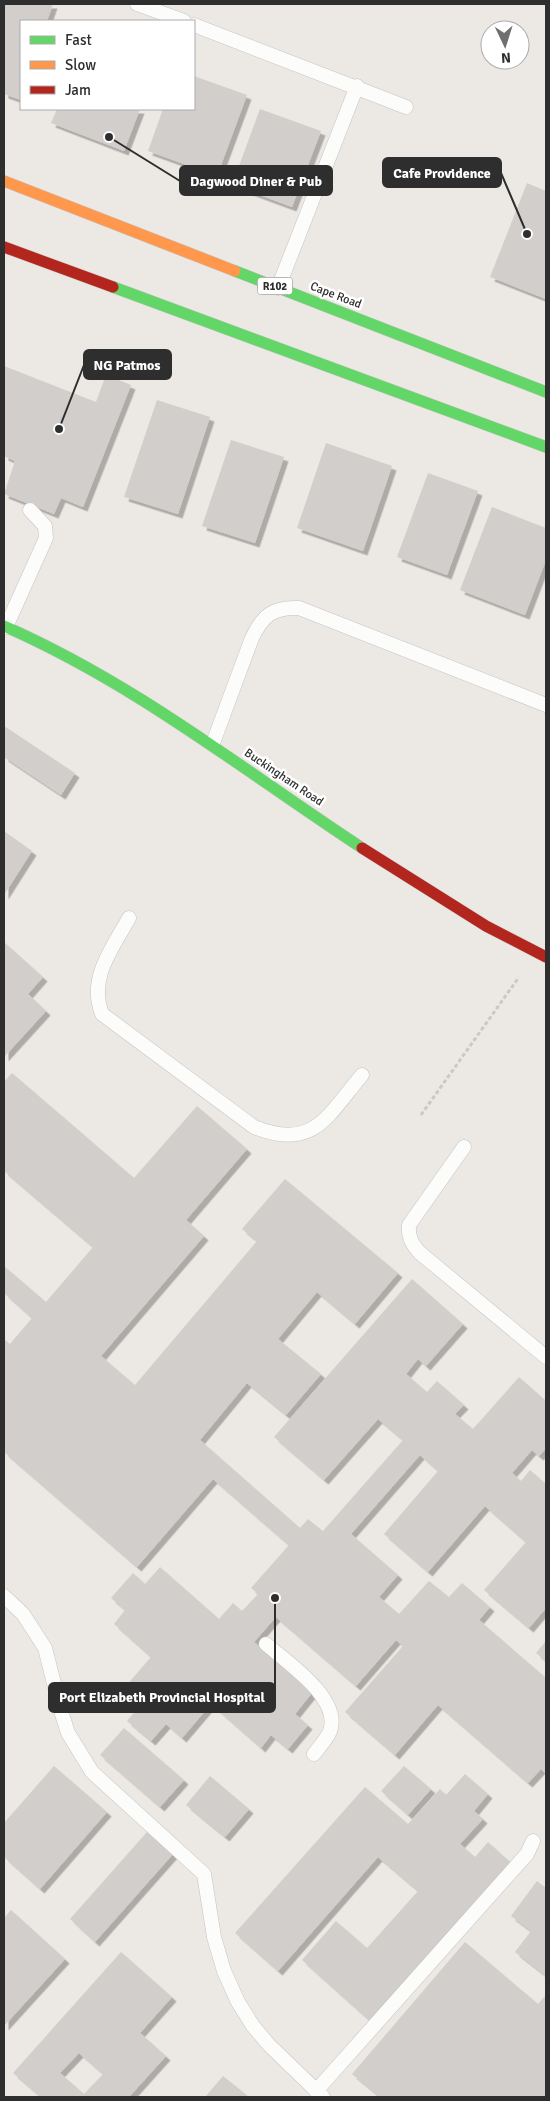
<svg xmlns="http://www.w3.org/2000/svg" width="550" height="2101" font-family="Signika,sans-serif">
	<defs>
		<filter id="shadow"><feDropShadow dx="4.5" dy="4.5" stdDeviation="0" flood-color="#0004"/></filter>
	</defs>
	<rect width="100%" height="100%" fill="#ece8e4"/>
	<path fill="#d1cecb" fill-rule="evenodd" filter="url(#shadow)" d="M 4,4 L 53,4 L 47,21 L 21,21 L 21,100 L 4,94 Z
		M 194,76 L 247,95 L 217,176 L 148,151 L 163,109 L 194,109 Z
		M 57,109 L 140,109 L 124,151 L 51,123 Z
		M 260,109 L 321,131 L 292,207 L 232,185 Z
		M 527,183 L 546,191 L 546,299 L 490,277 Z
		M 4,366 L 96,402 L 106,375 L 131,385 L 83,507 L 61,498 L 54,514 L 4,494 L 15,461 L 4,456 Z
		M 157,400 L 210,417 L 178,514 L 124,497 Z
		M 231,440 L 284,457 L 255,543 L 202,526 Z
		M 326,443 L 392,466 L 363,551 L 297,528 Z
		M 428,473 L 478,491 L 447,575 L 397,557 Z
		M 492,507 L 546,528 L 546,560 L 525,615 L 460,590 Z
		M 4,726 L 75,773 L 61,795 L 4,757 Z
		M 4,831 L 32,851 L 4,895 Z
		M 4,942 L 43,977 L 28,994 L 46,1011 L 4,1057 Z
		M 12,1073 L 134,1178 L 197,1106 L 247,1149 L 186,1220 L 204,1236 L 101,1356 L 135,1385 L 257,1241 L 242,1229 L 285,1179 L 398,1273 L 355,1324 L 317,1292 L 278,1339 L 321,1374 L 286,1415 L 247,1383 L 200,1440 L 300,1528 L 308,1519 L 323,1531 L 403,1440 L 378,1419 L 324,1480 L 274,1437 L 412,1279 L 463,1324 L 426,1366 L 418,1359 L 406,1374 L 427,1392 L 437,1381 L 464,1405 L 455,1414 L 473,1429 L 519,1377 L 546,1401 L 546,1448 L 539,1456 L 532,1450 L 512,1473 L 521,1481 L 530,1470 L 546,1484 L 546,1608 L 529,1628 L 484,1590 L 526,1542 L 485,1506 L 428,1572 L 384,1534 L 438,1471 L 420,1455 L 351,1534 L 398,1575 L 379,1597 L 399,1614 L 429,1581 L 449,1597 L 462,1583 L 490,1607 L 479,1620 L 546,1678 L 546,1774 L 541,1769 L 528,1783 L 438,1705 L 395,1755 L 345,1712 L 403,1646 L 396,1640 L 356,1686 L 276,1617 L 254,1642 L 312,1693 L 295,1714 L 308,1725 L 288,1749 L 271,1735 L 261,1748 L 211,1704 L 182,1738 L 166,1724 L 151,1741 L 127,1721 L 143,1702 L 125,1687 L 151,1657 L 114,1624 L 125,1610 L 111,1598 L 133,1573 L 145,1584 L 160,1567 L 219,1619 L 233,1603 L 242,1611 L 258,1594 L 251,1588 L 289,1545 L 213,1479 L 137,1567 L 4,1452 L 4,1339 L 10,1344 L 32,1318 L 4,1293 L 4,1266 L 46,1302 L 93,1247 L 4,1171 L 4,1082 Z
		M 546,1641 L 546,1661 L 536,1653 Z
		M 124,1728 L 184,1780 L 160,1807 L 100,1755 Z
		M 54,1766 L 107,1812 L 40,1889 L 4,1857 L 4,1823 Z
		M 404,1766 L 431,1789 L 408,1815 L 381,1791 Z
		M 465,1774 L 488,1794 L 474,1811 L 483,1819 L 460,1844 L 475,1857 L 488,1842 L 510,1862 L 369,2020 L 302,1960 L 336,1921 L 367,1948 L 418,1891 L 378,1857 L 278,1971 L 235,1933 L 365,1787 L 408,1824 L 440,1789 L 446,1795 Z
		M 210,1776 L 249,1809 L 225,1837 L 186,1805 Z
		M 147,1832 L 173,1854 L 95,1942 L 70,1919 Z
		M 537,1881 L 546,1888 L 546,1976 L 515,1952 L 531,1931 L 511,1916 Z
		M 11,1910 L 65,1959 L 4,2026 L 4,1918 Z
		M 465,1942 L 538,2004 L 546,1995 L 546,2097 L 380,2097 L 352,2074 Z
		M 121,1952 L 172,1997 L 140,2033 L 166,2056 L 129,2097 L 41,2097 L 13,2073 ZM 79,2053 L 103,2074 L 84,2094 L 60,2073 Z
		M 223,2076 L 249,2097 L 205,2097 Z"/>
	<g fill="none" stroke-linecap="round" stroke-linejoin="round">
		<g stroke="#c5c4c5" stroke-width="15">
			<path id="lane" d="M 137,4 L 184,21
				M 194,25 L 406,107
				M 278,288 L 357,86
				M 6,627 L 46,538 L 45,526 L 30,510
				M 213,743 L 252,638 C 263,615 273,607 299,608 L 546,705
				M 129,918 C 112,949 88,978 102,1014 L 254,1127 C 314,1151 327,1116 362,1075
				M 464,1147 L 409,1225 C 408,1238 412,1244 420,1253 L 546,1357
				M 4,1596 L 23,1614 L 45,1648 L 61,1711 L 68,1733 L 92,1772 L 204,1874 L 214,1937 L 224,1971 L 238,2002 L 253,2026 L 269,2045 L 323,2097
				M 266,1644 C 287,1662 342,1699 330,1731 C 327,1739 319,1747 314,1754
				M 316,2091 L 527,1854 L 533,1841"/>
		</g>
		<g stroke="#c5c4c5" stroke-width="12">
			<path id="fast" d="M 235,271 L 546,392
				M 113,287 L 546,447
				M 4,626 C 136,684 243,770 362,848"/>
		</g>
		<g stroke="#c5c4c5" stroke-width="12">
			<path id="slow" d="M 4,181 L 235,271"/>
		</g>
		<g stroke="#c5c4c5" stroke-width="12">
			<path id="jam" d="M 4,247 L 113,287
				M 362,848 L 486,926 L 546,957"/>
		</g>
		<path stroke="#c9c9c8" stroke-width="3" stroke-dasharray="4 2.5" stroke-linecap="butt" d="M 421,1115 L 519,977"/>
		<use href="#lane" stroke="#fcfcfb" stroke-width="14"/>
		<use href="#fast" stroke="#63d668" stroke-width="11"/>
		<use href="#slow" stroke="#ff974d" stroke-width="11"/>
		<use href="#jam" stroke="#b3261e" stroke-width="11"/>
	</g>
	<g text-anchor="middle" stroke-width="5" stroke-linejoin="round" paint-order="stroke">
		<rect fill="#fff" stroke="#6d6d6d" stroke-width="1" x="257.5" y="277.5" width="35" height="17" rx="4"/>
		<g font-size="11" font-weight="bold" fill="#2e2e2e">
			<text x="275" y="290">R102</text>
		</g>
		<g font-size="12" fill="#2e2e2e" stroke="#fff">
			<text transform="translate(336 295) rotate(21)" y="4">Cape Road</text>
			<text transform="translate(284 777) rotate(34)" y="4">Buckingham Road</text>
		</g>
	</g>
	<path fill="none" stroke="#2e2e2e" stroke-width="2" d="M527 234L501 173M109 137L180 181M59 429L84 365M275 1598L275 1697"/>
	<g fill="#2e2e2e" stroke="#fff" stroke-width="2">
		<circle cx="527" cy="234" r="5"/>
		<circle cx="109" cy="137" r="5"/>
		<circle cx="59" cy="429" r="5"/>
		<circle cx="275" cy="1598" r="5"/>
	</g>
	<g fill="#2e2e2e" stroke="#2e2e2e" stroke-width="2">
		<rect x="383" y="158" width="118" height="29" rx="5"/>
		<rect x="180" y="166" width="152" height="29" rx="5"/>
		<rect x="84" y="350" width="87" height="29" rx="5"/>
		<rect x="49" y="1683" width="226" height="29" rx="5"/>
	</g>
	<g font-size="14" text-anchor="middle" font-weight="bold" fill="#fff">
		<text x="442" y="178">Cafe Providence</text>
		<text x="256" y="186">Dagwood Diner &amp; Pub</text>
		<text x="127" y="370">NG Patmos</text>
		<text x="162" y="1702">Port Elizabeth Provincial Hospital</text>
	</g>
	<rect width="550" height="2101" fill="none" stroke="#2e2e2e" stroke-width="10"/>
	<rect x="20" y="20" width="175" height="90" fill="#ffffff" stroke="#ababab"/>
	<rect x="30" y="36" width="25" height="8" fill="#63d668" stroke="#ababab"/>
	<text x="65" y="45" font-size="15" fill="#2e2e2e">Fast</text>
	<rect x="30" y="61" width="25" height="8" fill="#ff974d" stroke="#ababab"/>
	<text x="65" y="70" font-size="15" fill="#2e2e2e">Slow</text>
	<rect x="30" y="86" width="25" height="8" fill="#b3261e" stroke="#ababab"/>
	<text x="65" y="95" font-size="15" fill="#2e2e2e">Jam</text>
	<g transform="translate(505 45) rotate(176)"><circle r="24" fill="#ffffff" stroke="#ababab"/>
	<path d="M0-4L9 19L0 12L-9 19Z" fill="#706f6e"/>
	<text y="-8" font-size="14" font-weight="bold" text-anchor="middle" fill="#2e2e2e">N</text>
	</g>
</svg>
